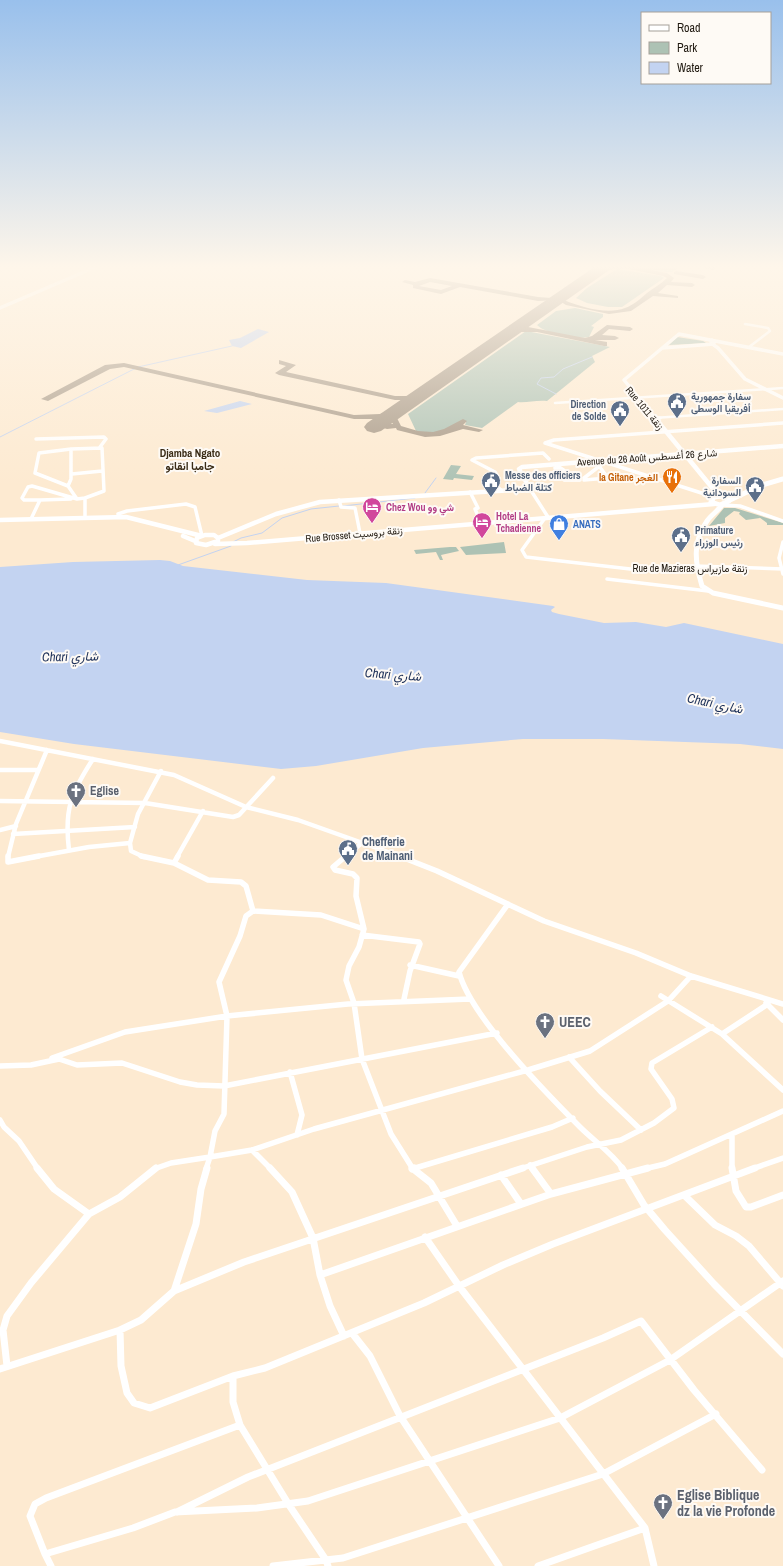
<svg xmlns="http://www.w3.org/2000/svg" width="783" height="1566" font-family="'Archivo Narrow',Vazirmatn,sans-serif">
	<rect width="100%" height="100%" fill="#fdead1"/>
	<path fill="#adc2b4" d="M 630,266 L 680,266 L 672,272 L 666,272 Z
		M 617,269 L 661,276 L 664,278 L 622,307 L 608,307 L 587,303 L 576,298 L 587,288 Z
		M 575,308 L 603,314 L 603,317 L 591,326 L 594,327 L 589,337 C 577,340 546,334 537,325 L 556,311 Z
		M 526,331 L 610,347 L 592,356 L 595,362 L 547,401 C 536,400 526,403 518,402 L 482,428 L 465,425 L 466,422 L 460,421 C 446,431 435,437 416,431 L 408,414 Z
		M 677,337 L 703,341 L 706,343 L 669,345 Z
		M 451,465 L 461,466 L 456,474 L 474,476 L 472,480 L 454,478 L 453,480 L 443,479 Z
		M 724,508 L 735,508 L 783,523 L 783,525 L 767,525 L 767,523 L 756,515 L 760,518 L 746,520 L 739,514 L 740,512 L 734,511 L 725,518 L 725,523 L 709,526 Z
		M 504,542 L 506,553 L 466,555 L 460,547 Z
		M 450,547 L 456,547 L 459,551 L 441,555 L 443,560 L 440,560 L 436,552 L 416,554 L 414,550 Z"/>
	<path fill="#c3d3f1" d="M 258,329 L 269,332 L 241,348 L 232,346 L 229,340 L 240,338 Z
		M 240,401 L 252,404 L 217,413 L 204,411 Z
		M 160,560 L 170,561 L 183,566 L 307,580 L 386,583 L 553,606 L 555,607 L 551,610 L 552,612 L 559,614 L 604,623 L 636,622 L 666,627 L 684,623 L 783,644 L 783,749 L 740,744 L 603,739 L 523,739 L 423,748 L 316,766 L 281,769 L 74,744 L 0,732 L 0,567 L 73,562 Z"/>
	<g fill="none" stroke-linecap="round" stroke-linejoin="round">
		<path stroke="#c3d3f1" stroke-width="1" d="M 556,394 L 537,384 L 541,378 L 554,377 L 563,369 L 592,357
			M 0,437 L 138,367 L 232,346
			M 425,493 L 436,478
			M 343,506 L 415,498
			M 233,542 L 241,538 L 262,533 L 282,518 L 311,509 L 339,506
			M 178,565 L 231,546"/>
		<path fill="#a99a88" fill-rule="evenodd" d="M 584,266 L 600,267 L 603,272 L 598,273 L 596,269 Z
			M 632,266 L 667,273 L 674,278 L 671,282 L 692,283 L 695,285 L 692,287 L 667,285 L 658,293 L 678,296 L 678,298 L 653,296 L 631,311 L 609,314 L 566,305 L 558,300 L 538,301 L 460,287 L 441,294 L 413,288 L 413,285 L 402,282 L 405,280 L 415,282 L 430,278 L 538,297 L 552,298 L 562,295 L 565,297 L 564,300 C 580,307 608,315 625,308 C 634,305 641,298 647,293 C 653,288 661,284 667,278 L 663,276 L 624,268 L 605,270 L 602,268 L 605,266 ZM 430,282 L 452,286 L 441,290 L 419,286 Z
			M 699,266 L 713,266 L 716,268 L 713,270 Z
			M 676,271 L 703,275 L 706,277 L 703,279 L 674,274 L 674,272 Z
			M 607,325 L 630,327 L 633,329 L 630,331 L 609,329 L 602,335 L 615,336 L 619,338 L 615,340 L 595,340 L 607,342 L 607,346 L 604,346 L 537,332 L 519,332 L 511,334 L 508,332 L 519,328 L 528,327 L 585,338 L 592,336 Z
			M 279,360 L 296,365 L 286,372 L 395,396 L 409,396 L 421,392 L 425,394 L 410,400 L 395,400 L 279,375 L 275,373 L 286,366 L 279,364 Z
			M 124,363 L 354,415 L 380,414 L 397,409 L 401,411 L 396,416 L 401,426 L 418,431 L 433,432 L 444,429 L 463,419 L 467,421 L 463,425 L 483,430 L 479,432 L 463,429 L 440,436 L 425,437 L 397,430 L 396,428 L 387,429 L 373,425 L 372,423 L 374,419 L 354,419 L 124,367 L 110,369 L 48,401 L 41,399 L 105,365 ZM 390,419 L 393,424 L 388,424 L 381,422 Z"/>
		<path fill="#a99a88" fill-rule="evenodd" d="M 596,266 L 615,266 L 381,431 L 374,433 L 367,431 L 364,427 L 367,423 Z"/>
		<path stroke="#fff" stroke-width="2.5" d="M 745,324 L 768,328 L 770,331 L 749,347
			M 555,403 L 783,388
			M 654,418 L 783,409"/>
		<path stroke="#fff" stroke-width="3.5" d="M 654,418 L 660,418
			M 36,439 L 104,437 L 106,439 L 100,447
			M 71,449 L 102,448 L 104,491 L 85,498
			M 71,449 L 71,479 L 68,486 L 35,473 L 39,453 Z
			M 72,474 L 102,471
			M 584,478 L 601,465
			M 577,479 L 559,467 L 555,468 L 564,480 L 580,480
			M 584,480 L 608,478 L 599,466
			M 68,486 L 77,499 L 85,498 L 85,517
			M 530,489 L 548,517
			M 501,490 L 494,484 L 499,478 L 495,472 L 472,460 L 476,458 L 543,453 L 549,459
			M 470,492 L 478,508 L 475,509 L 481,523
			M 714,497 L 545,443 L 554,440 L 783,423
			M 40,500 L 24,500 L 22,498 L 28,487 L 32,486 L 77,499
			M 339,500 L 341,507 L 355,508 L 360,533
			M 723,505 L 740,506 L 783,521
			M 119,517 L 118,514 L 127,511 L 186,504 L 195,507 L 202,536
			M 545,518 L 522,550 L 526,557 L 639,570 L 695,566 L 783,569
			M 31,519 L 40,500 L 71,499
			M 783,542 L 779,558 L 783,574
			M 607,579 L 708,591"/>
		<path stroke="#fff" stroke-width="4.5" d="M 0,741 L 174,775 L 246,807 L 298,820 L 402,857
			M 0,770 L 37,770
			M 0,801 L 145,803 L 233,817 L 239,815 L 273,778
			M 0,830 L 16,826
			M 13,834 L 135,827
			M 130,843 L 131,851 L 144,857
			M 69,850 C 64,809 71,793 93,759
			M 8,857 L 16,824 L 47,750
			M 34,857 L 89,847 L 130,843 L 138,814 L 161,771
			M 177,857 L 203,811
			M 345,857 L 363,842"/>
		<path stroke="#fff" stroke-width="5.5" d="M 8,856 L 8,862 L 39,856
			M 141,856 L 174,863 L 208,880 L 241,882 L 246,886 L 253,911 L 321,915 L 364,929 L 359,947 L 349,966 L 346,980 L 354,1003 L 362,1059 L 391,1134 L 413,1169
			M 346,856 L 333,867 L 335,870 L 353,874 L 357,878 L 356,896 L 364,929
			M 399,856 L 437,871 L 544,921 L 636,953 L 691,976 L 783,1004
			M 174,863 L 178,856
			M 508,904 L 459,972 C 470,1016 546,1093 580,1127 C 594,1141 611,1152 623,1169
			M 362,935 L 419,942 L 420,944 L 410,971 L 404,999
			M 410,965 L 459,976
			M 661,996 L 722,1034 L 783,1090
			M 470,999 L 348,1004 L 227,1016 L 224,1114 L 215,1131 L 210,1157 L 252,1150 L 314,1129 L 528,1070 L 590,1051 L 668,1001 L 691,976
			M 766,1003 L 783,1020
			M 722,1034 L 768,1004
			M 569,1057 L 600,1091 L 641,1130
			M 52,1058 L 125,1032 L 227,1016 L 219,982 L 240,936 L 246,916 L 253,911
			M 0,1066 L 31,1065 L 59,1059 L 77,1065 L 122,1063 L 180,1082 L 197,1085 L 224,1086 L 497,1033
			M 290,1072 L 302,1115 L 297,1135
			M 0,1120 L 4,1127 L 19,1141 L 38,1169
			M 732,1134 L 732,1169
			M 252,1150 L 271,1169
			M 530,1165 L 533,1169
			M 154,1169 L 171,1163 L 210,1157 L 206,1169
			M 412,1169 L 552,1127 L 573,1118
			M 520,1169 L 587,1147 L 621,1140 L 654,1123 L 674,1108 L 672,1099 L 651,1069 L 652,1063 L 712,1027
			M 644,1169 L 665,1164 L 783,1111
			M 752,1169 L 783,1158"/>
		<path stroke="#fff" stroke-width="7" d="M 37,1168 L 54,1189 L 89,1214
			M 270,1168 L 292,1192 L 313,1238 L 320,1275
			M 412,1168 L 431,1183 L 457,1226
			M 532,1168 L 551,1194
			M 622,1168 L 644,1205 L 665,1230 L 714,1284 L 783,1354
			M 732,1168 L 736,1191 L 746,1207 L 751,1207 L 783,1195
			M 412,1169 L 414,1168
			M 501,1175 L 521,1204
			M 684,1195 L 715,1225 L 736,1236 L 749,1246 L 783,1286
			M 425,1237 L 459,1286 L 645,1528 L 654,1566
			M 174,1291 L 196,1224 L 201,1189 L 207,1168
			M 120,1330 L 121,1366 L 127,1393 L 134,1403 L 150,1408 L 233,1376 L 265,1368 L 424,1303 L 503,1265 L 553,1244 L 755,1168
			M 352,1333 L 370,1356 L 400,1416 L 499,1566
			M 344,1336 L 330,1306 L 320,1275 L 551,1194 L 648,1168
			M 7,1366 L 3,1330 L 7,1316 L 31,1283 L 89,1214 L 120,1197 L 156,1168
			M 0,1369 L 120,1330 L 141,1320 L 174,1291 L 244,1262 L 523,1168
			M 233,1376 L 233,1402 L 240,1425 L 289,1505 L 326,1560 L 328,1566
			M 177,1512 L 248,1477 L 603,1338 L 641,1321 L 694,1390 L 762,1470
			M 45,1554 L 30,1516 L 35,1504 L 46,1498 L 240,1425
			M 51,1566 L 45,1554 L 133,1528 L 175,1512 L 257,1508 L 308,1501 L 560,1418 L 670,1360 L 783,1281
			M 273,1566 L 343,1558 L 603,1474 L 716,1414
			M 538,1566 L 645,1528"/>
		<path stroke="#fff" stroke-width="3.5" d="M 0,308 L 98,266
			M 712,340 L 711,343 L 718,348 L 745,379 L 783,398
			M 662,348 L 714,344
			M 656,419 L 624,380 L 679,334 L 783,354"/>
		<path stroke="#fff" stroke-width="4.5" d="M 655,418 L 714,490 L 721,496
			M 0,520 L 126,517 L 202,536
			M 205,535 L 214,535 L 218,538 L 218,541 L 206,545 L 196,543 L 197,538 Z
			M 183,536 L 195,541
			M 218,538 L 276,514 L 320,502 L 530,489 L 519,469 L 522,467 L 783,446
			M 215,544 L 247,543 L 714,504"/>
		<path stroke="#fff" stroke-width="5" d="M 721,496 L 729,498 L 729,501 L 720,505 L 711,502 L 714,497 Z
			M 730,500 L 762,485 L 783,479
			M 722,505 C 718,511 711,515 707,521 C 692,542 695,563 702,586 L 713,593 L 783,608"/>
	</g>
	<linearGradient id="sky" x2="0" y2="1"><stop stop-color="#99c0ec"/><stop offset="0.55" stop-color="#fef6ea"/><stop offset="1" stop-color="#fef6ea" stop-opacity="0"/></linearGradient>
	<rect width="783" height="485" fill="url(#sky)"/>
	<defs>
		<g id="civic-pin" transform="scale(1)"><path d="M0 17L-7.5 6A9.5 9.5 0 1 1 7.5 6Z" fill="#5c6f8a" stroke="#fefaf5"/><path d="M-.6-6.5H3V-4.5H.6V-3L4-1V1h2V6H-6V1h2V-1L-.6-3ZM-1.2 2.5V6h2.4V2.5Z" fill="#fff"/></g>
		<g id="restaurant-pin" transform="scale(1)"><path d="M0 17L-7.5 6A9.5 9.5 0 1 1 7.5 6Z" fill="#e8710a" stroke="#fefaf5"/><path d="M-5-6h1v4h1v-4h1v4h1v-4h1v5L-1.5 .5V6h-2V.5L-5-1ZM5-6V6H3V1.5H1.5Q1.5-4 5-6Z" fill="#fff"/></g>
		<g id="hotel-pin" transform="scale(1)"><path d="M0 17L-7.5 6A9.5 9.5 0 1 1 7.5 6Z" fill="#d1479c" stroke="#fefaf5"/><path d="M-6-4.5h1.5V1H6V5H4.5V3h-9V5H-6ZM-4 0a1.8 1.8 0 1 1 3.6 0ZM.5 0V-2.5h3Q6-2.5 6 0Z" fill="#fff"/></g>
		<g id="shop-pin" transform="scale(1)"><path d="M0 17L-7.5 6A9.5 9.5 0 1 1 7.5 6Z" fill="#3f7fe0" stroke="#fefaf5"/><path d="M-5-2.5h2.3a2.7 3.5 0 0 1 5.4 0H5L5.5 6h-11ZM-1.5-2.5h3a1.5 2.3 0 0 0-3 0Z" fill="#fff"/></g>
		<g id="church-pin" transform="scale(1)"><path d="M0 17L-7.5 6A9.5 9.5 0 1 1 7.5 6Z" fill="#6b7280" stroke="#fefaf5"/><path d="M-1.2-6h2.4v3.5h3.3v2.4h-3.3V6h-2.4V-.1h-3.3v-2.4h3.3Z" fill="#fff"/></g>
	</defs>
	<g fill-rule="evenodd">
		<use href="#civic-pin" x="677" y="402"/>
		<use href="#civic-pin" x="620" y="410"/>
		<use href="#restaurant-pin" x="672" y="477"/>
		<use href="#civic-pin" x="491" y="481"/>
		<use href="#civic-pin" x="755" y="486"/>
		<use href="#hotel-pin" x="372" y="507"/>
		<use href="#hotel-pin" x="482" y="522"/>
		<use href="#shop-pin" x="559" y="524"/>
		<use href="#civic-pin" x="681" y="536"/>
		<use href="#church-pin" x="76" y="791"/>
		<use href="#civic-pin" x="348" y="849"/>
		<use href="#church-pin" x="545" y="1022"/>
		<use href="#church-pin" x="663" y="1503"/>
	</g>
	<g text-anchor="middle" stroke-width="4" stroke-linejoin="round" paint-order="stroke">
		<g font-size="10" font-weight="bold" fill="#4e5e75" stroke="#fefaf5" text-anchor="start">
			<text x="691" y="400">سفارة جمهورية<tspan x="691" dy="12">أفريقيا الوسطى</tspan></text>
			<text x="606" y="408" text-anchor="end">Direction<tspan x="606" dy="12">de Solde</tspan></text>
			<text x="505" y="479">Messe des officiers<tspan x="505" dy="12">كتلة الضباط</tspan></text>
			<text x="741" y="484" text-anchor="end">السفارة<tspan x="741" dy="12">السودانية</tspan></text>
			<text x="695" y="534">Primature<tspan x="695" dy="12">رئيس الوزراء</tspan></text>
		</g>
		<g font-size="10" fill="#201910" stroke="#fefaf5">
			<text transform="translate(645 408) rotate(50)" y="4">Rue 1011 زنقة</text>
			<text transform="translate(647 457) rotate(-4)" y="4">Avenue du 26 Août شارع 26 أغسطس</text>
			<text transform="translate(354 534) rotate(-5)" y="4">Rue Brosset زنقة بروسيت</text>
			<text x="690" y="572">Rue de Mazieras زنقة مازيراس</text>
		</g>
		<g font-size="10" font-weight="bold" fill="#c56008" stroke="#fefaf5" text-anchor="end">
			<text x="658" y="481">la Gitane الغجر</text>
		</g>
		<g font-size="10" font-weight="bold" fill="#b23c85" stroke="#fefaf5" text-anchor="start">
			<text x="386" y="511">Chez Wou شي وو</text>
			<text x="496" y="520">Hotel La<tspan x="496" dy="12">Tchadienne</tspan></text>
		</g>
		<g font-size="10" font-weight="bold" fill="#366cbe" stroke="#fefaf5" text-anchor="start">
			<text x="573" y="528">ANATS</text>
		</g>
		<g font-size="11" font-weight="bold" fill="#3a2c17" stroke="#fefaf5">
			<text x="190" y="457">Djamba Ngato<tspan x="190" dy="13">جامبا انقاتو</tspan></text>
		</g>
		<g font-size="12" font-weight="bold" fill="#5b616d" stroke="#fefaf5" text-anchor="start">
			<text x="90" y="795">Eglise</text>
		</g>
		<g font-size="12" font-weight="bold" fill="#4e5e75" stroke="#fefaf5" text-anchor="start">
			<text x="362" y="846">Chefferie<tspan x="362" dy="14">de Mainani</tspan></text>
		</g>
		<g font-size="13" font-style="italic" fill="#1e3159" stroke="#fefaf5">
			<text transform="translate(70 656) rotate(-1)" y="5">Chari شاري</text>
			<text transform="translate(393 674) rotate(4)" y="5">Chari شاري</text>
			<text transform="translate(715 703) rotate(12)" y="5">Chari شاري</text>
		</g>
		<g font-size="14" font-weight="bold" fill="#5b616d" stroke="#fefaf5" text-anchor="start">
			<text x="559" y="1027">UEEC</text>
			<text x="677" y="1500">Eglise Biblique<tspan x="677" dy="16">dz la vie Profonde</tspan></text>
		</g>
	</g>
	<rect x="641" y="12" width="130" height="72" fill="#fefaf5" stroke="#a5a099"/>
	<rect x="649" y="25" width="20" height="6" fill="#ffffff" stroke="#a5a099"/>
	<text x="677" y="32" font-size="12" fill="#201910">Road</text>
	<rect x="649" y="42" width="20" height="12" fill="#adc2b4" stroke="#a5a099"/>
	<text x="677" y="52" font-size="12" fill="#201910">Park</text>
	<rect x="649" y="62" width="20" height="12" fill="#c3d3f1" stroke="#a5a099"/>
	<text x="677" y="72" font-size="12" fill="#201910">Water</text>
</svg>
